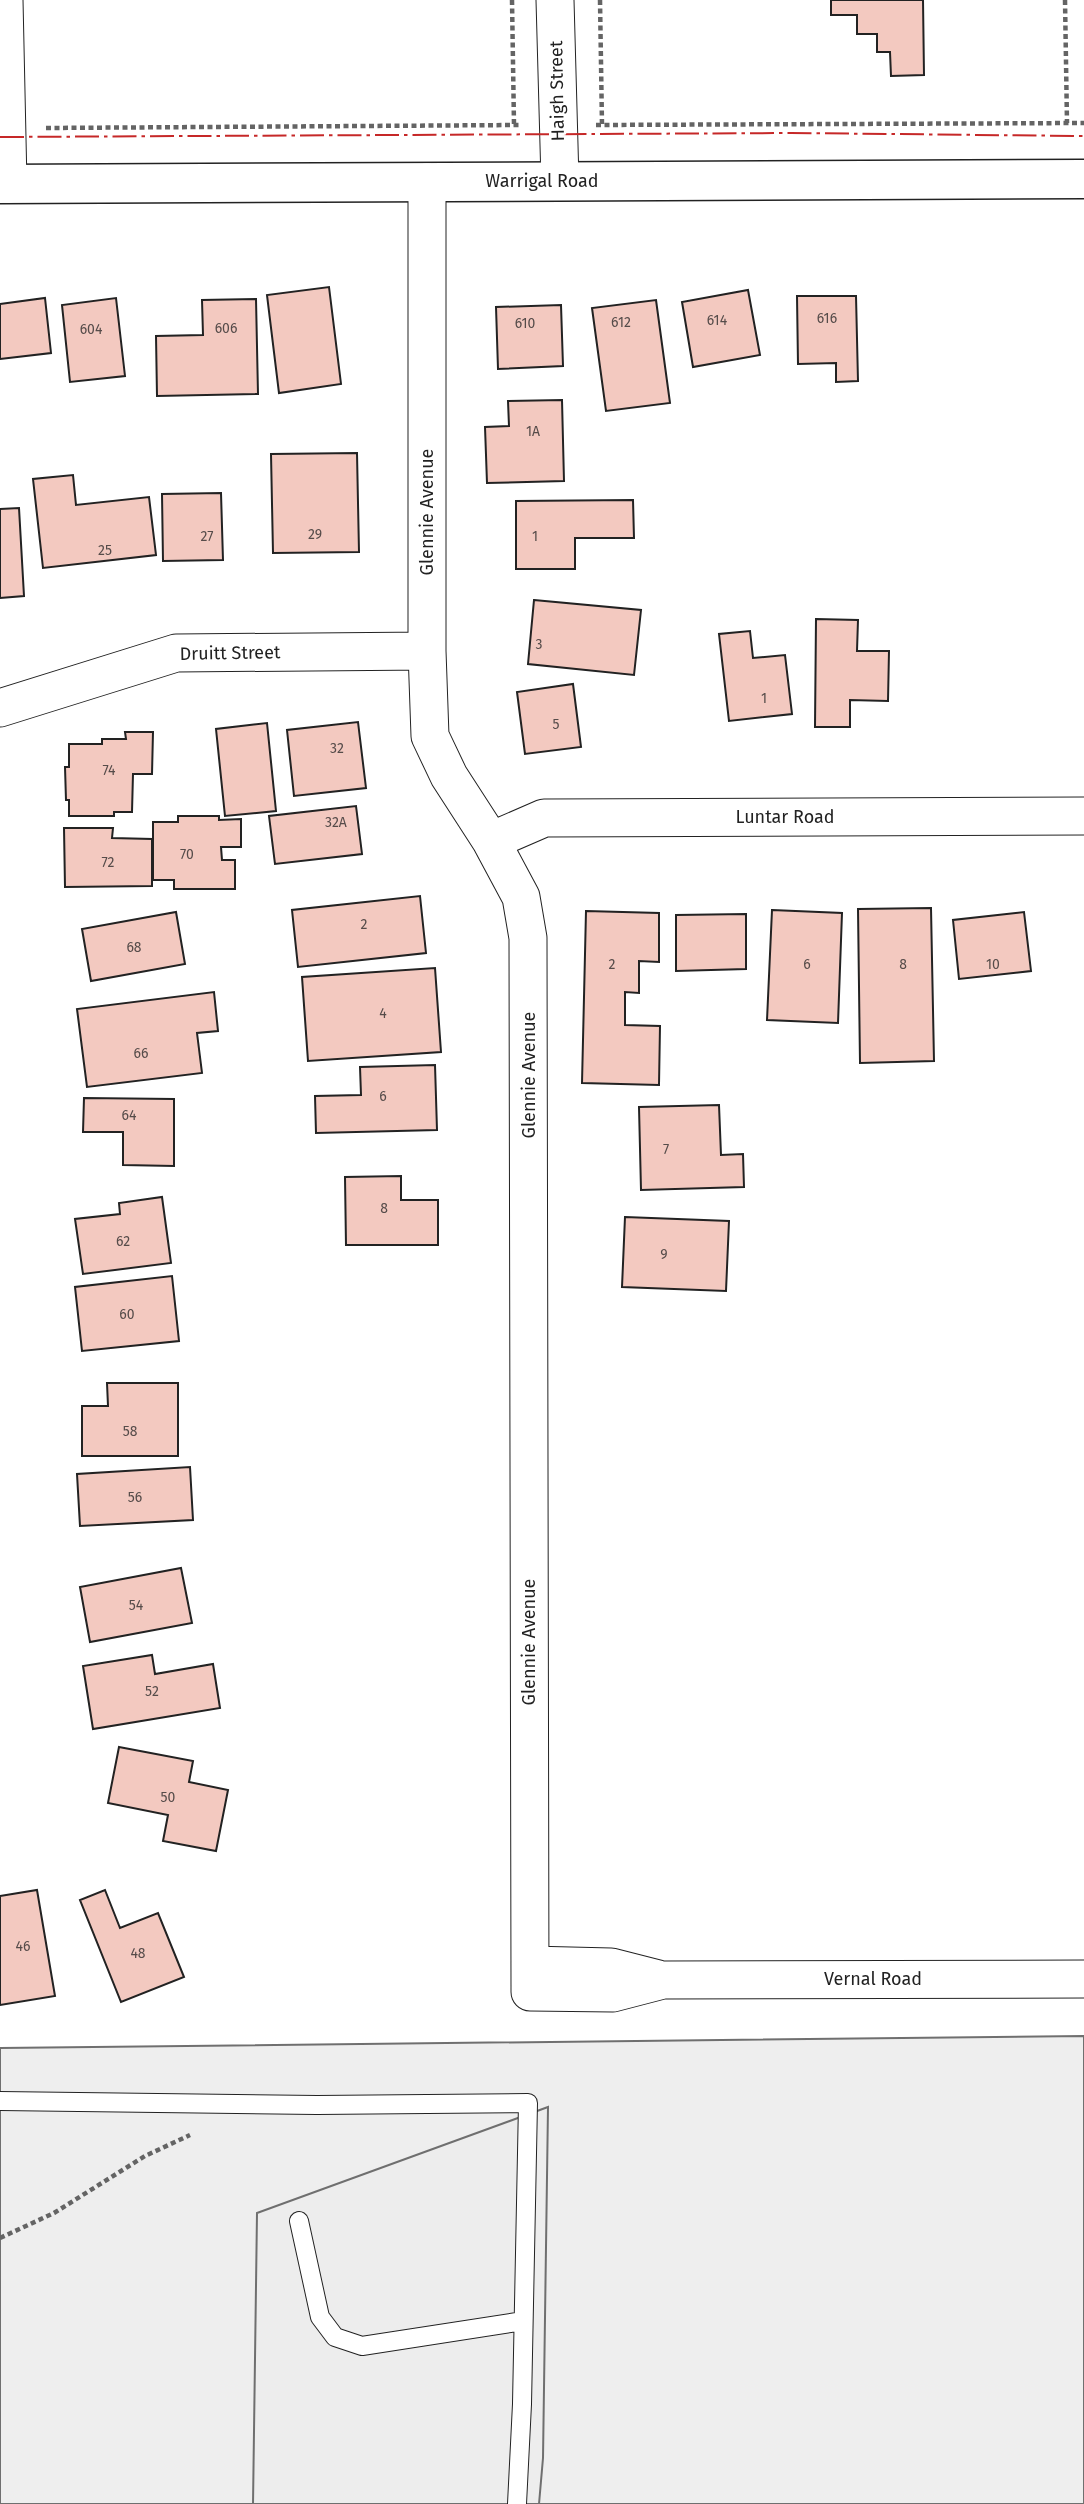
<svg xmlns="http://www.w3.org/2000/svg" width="1084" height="2504" font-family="'Fira Sans',sans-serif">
	<rect width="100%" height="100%" fill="#fff"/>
	<path fill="#eee" stroke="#6f6f6f" stroke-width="2" d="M 1084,2036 L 1084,2504 L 0,2504 L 0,2048 Z"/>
	<path fill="#ededed" stroke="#6f6f6f" stroke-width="2" d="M 548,2107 L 543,2458 L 539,2504 L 253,2504 L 257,2213 Z"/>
	<path fill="#f3c9c0" stroke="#222" stroke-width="2" d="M 831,0 L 923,0 L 924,75 L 891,76 L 890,52 L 877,52 L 877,34 L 857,34 L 857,15 L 831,15 Z
		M 329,287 L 341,384 L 279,393 L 267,295 Z
		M 748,290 L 760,355 L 693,367 L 682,302 Z
		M 797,296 L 856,296 L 858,381 L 836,382 L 836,363 L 798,364 Z
		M 45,298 L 51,353 L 0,359 L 0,304 Z
		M 116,298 L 125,376 L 70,382 L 62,305 Z
		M 256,299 L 258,394 L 157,396 L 156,336 L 203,335 L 202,300 Z
		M 656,300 L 670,403 L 606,411 L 592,308 Z
		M 561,305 L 563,366 L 498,369 L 496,307 Z
		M 562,400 L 564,481 L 487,483 L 485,427 L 509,426 L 508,401 Z
		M 357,453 L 359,552 L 273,553 L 271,454 Z
		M 73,475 L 76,505 L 149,497 L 156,555 L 43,568 L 33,479 Z
		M 221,493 L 223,560 L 163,561 L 162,494 Z
		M 633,500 L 634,538 L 575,538 L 575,569 L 516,569 L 516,501 Z
		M 19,508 L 24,596 L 0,598 L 0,509 Z
		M 534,600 L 641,610 L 634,675 L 528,664 Z
		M 816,619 L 858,620 L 857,651 L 889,651 L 888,701 L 850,700 L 850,727 L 815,727 Z
		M 750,631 L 753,658 L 785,655 L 792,714 L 729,721 L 719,634 Z
		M 573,684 L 581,747 L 525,754 L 517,692 Z
		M 358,722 L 366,788 L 294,796 L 287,730 Z
		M 267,723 L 276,811 L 225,816 L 216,729 Z
		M 125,732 L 153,732 L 152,774 L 133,774 L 132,812 L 114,812 L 114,816 L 69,816 L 69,800 L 66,800 L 65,767 L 69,767 L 69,744 L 102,744 L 102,739 L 126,739 Z
		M 356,806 L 362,854 L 275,864 L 269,816 Z
		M 178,816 L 219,816 L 219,820 L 241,819 L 241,847 L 221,847 L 222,860 L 235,860 L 235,889 L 174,889 L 174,880 L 153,880 L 153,822 L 178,822 Z
		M 64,828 L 113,828 L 112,838 L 152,839 L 152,886 L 65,887 Z
		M 420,896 L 426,953 L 298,967 L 292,910 Z
		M 931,908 L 934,1061 L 860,1063 L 858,909 Z
		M 772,910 L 842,913 L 838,1023 L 767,1020 Z
		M 586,911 L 659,913 L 659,962 L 639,961 L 639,993 L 625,992 L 625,1025 L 660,1026 L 659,1085 L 582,1083 Z
		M 176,912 L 185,964 L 91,981 L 82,929 Z
		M 1024,912 L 1031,971 L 959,979 L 953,920 Z
		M 746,914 L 746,969 L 676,971 L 676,915 Z
		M 435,968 L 441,1052 L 308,1061 L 302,977 Z
		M 214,992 L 218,1031 L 197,1033 L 202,1073 L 87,1087 L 77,1009 Z
		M 435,1065 L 437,1130 L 316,1133 L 315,1096 L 361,1095 L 360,1067 Z
		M 84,1098 L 174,1099 L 174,1166 L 123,1165 L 123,1132 L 83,1132 Z
		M 719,1105 L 721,1155 L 743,1154 L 744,1187 L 641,1190 L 639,1107 Z
		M 401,1176 L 401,1200 L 438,1200 L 438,1245 L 346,1245 L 345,1177 Z
		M 162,1197 L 171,1263 L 83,1274 L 75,1219 L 120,1214 L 119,1203 Z
		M 625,1217 L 729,1221 L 726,1291 L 622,1287 Z
		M 172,1276 L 179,1341 L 82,1351 L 75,1287 Z
		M 107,1383 L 178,1383 L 178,1456 L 82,1456 L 82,1406 L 108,1406 Z
		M 190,1467 L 193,1520 L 80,1526 L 77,1474 Z
		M 181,1568 L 192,1623 L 90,1642 L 80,1587 Z
		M 152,1655 L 155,1674 L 213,1664 L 220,1708 L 93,1729 L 83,1666 Z
		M 119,1747 L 193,1761 L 189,1782 L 228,1790 L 216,1851 L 163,1841 L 168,1815 L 108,1803 Z
		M 37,1890 L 55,1996 L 0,2005 L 0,1896 Z
		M 105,1890 L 120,1928 L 158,1913 L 184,1977 L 121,2002 L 80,1900 Z"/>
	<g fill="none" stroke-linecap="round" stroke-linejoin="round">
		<g stroke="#222" stroke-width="20">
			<path id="lane" d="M 0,2101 L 317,2105 L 528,2103 L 522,2404 L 517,2504
				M 299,2221 L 320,2317 L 335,2337 L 362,2346 L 523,2321"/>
		</g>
		<g stroke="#222" stroke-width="39">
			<path id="street" d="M 4,0 L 8,184
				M 555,0 L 560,181
				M 427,182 L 427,651 L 430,736 L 449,776 L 491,841 L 521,897 L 528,938 L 530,1992 L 613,1993 L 663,1980 L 1084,1979
				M 0,708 L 176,653 L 427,651
				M 491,841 L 544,818 L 1084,816
				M 530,1965 L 611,1967 L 658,1979"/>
		</g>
		<g stroke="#222" stroke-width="41">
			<path id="highway" d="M 0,184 L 1084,179"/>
		</g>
		<path stroke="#646464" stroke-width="4.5" stroke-dasharray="5 3.5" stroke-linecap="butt" d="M 512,0 L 514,125
			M 600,0 L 602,125
			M 1065,0 L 1067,123
			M 596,125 L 1084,123
			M 46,128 L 521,125
			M 0,2238 L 54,2213 L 145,2156 L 190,2135"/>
		<use href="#lane" stroke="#fff" stroke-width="18"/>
		<use href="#street" stroke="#fff" stroke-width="37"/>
		<use href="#highway" stroke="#fff" stroke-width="38"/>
		<path stroke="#c62828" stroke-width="2" stroke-dasharray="24 5 3.5 5" stroke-linecap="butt" d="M 0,137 L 791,133 L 1084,136"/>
	</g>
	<g text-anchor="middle" stroke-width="5" stroke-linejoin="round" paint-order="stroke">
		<g font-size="14" fill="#564c4a">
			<text x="827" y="323">616</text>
			<text x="717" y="325">614</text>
			<text x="621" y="327">612</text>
			<text x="525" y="328">610</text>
			<text x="226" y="333">606</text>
			<text x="91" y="334">604</text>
			<text x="533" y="436">1A</text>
			<text x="315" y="539">29</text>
			<text x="207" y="541">27</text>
			<text x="535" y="541">1</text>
			<text x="105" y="555">25</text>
			<text x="539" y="649">3</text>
			<text x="764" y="703">1</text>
			<text x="556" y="729">5</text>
			<text x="337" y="753">32</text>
			<text x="109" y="775">74</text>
			<text x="336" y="827">32A</text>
			<text x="187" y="859">70</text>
			<text x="108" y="867">72</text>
			<text x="364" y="929">2</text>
			<text x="134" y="952">68</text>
			<text x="612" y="969">2</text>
			<text x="807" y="969">6</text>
			<text x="903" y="969">8</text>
			<text x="993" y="969">10</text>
			<text x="383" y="1018">4</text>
			<text x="141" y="1058">66</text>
			<text x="383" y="1101">6</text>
			<text x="129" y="1120">64</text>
			<text x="666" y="1154">7</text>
			<text x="384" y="1213">8</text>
			<text x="123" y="1246">62</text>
			<text x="664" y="1259">9</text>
			<text x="127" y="1319">60</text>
			<text x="130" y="1436">58</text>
			<text x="135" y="1502">56</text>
			<text x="136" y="1610">54</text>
			<text x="152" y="1696">52</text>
			<text x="168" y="1802">50</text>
			<text x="23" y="1951">46</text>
			<text x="138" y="1958">48</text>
		</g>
		<g font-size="18" fill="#222" stroke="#fff">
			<text transform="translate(557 91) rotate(-91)" y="6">Haigh Street</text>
			<text x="542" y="187">Warrigal Road</text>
			<text transform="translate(427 512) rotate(-90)" y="6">Glennie Avenue</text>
			<text transform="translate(230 653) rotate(-1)" y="6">Druitt Street</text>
			<text x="785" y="823">Luntar Road</text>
			<text transform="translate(529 1075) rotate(-90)" y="6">Glennie Avenue</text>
			<text transform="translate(529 1642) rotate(-90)" y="6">Glennie Avenue</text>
			<text x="873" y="1985">Vernal Road</text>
		</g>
	</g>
</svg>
